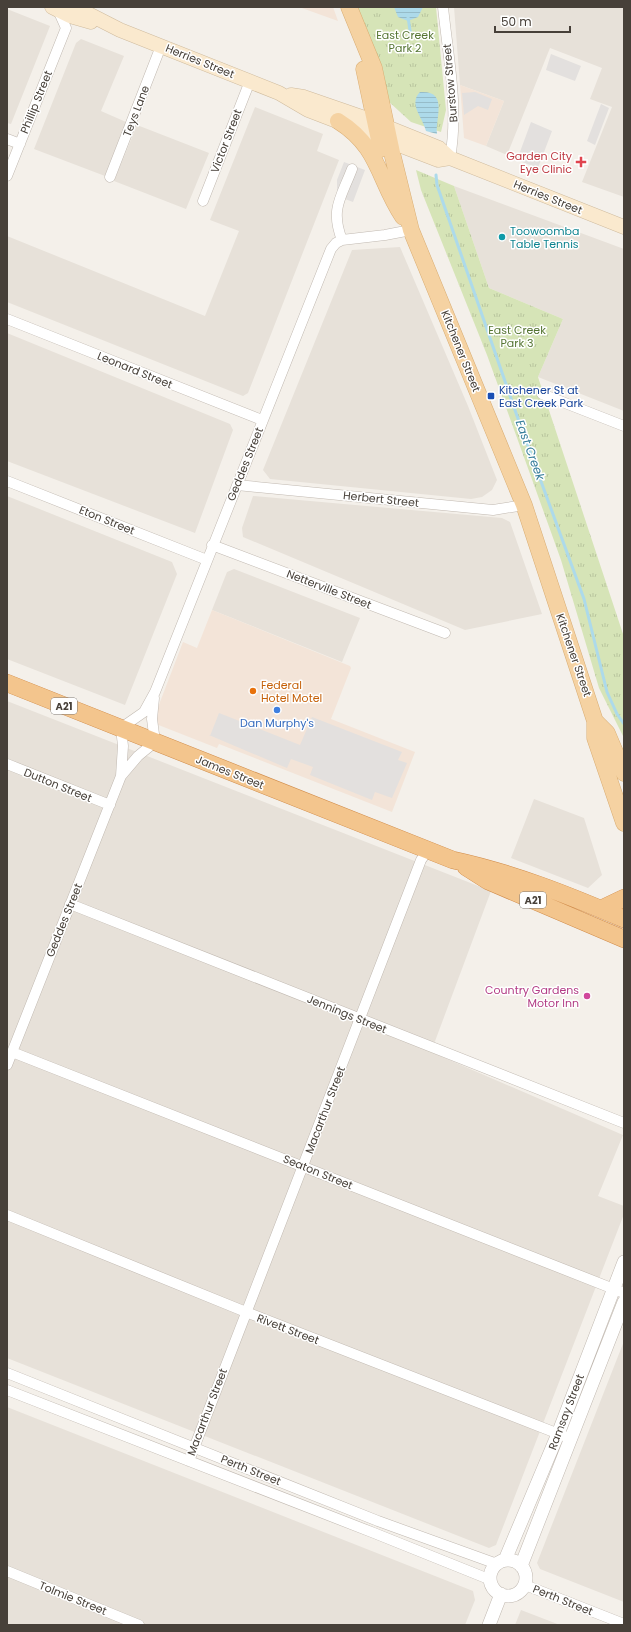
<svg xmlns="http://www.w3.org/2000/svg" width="631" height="1632" font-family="Poppins,sans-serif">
	<defs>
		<pattern id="park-tufts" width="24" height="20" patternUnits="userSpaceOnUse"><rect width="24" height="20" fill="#d6e4b7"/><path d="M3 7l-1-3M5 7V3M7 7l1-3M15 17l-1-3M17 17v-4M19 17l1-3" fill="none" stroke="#b9c59e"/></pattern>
		<pattern id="water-rules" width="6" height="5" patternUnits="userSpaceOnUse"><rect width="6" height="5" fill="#addaea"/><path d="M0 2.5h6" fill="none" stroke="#96bcc9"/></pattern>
	</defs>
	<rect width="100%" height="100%" fill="#f4f0ea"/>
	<path fill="#e7e1d9" d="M 454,7 L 624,7 L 624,197 L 582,182 L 612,107 L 590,99 L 602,68 L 550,48 L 507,155 L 486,146 L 504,101 L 460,85 Z
		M 7,9 L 50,26 L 11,124 L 7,123 Z
		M 81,39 L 124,56 L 101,111 L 126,122 L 105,176 L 34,149 L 76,43 Z
		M 255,107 L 323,134 L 317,151 L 339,160 L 248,393 L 243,396 L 7,302 L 7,236 L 205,316 L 239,231 L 210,220 Z
		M 137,125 L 209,153 L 186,209 L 114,181 Z
		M 454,186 L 624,249 L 624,411 L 538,377 L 563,319 L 489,288 Z
		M 400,247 L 468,406 L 497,480 L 492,490 L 482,497 L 471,499 L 270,479 L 263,470 L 352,250 Z
		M 7,333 L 230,424 L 233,430 L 195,533 L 7,461 Z
		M 7,496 L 172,562 L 177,574 L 125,705 L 7,659 Z
		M 253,496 L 502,518 L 510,522 L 542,614 L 465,630 L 243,537 L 242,528 Z
		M 234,569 L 360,618 L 342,662 L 212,610 L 227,572 Z
		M 7,701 L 491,891 L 431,1052 L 623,1135 L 598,1196 L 624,1206 L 624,1214 L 496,1545 L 489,1548 L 7,1358 Z
		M 534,799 L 584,818 L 602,875 L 588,888 L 511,858 Z
		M 624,1341 L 624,1602 L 540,1569 L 537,1563 Z
		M 7,1407 L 473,1591 L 475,1600 L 465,1625 L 7,1625 Z
		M 521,1610 L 560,1625 L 515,1625 Z"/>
	<path fill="#f3e4d8" d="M 299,7 L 333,7 L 338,21 Z
		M 460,85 L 504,101 L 486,146 L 464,138 Z
		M 212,610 L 350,666 L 351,668 L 331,719 L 415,752 L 392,812 L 219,744 L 217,748 L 156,724 L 155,715 L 183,642 L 197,648 Z"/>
	<path fill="url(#park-tufts)" d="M 355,7 L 436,7 L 446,110 L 441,132 L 411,122 L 388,101 Z
		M 416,170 L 454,186 L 489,288 L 563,319 L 538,377 L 624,637 L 624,738 L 599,688 L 561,560 L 529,471 L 487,355 L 421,190 Z"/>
	<path fill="#e3e0de" d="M 551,54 L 581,66 L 575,81 L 546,70 Z
		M 475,92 L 492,99 L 488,110 L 478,106 L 464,115 L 462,93 Z
		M 601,104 L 609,108 L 595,145 L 587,141 Z
		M 531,122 L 552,131 L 538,168 L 517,160 Z
		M 344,162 L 365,170 L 353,202 L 337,196 L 337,180 Z
		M 219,713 L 300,745 L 312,717 L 402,752 L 398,760 L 407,763 L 392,798 L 375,792 L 372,800 L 310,775 L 313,767 L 291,759 L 287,768 L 209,735 L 210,736 Z"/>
	<path fill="url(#water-rules)" d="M 394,7 L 423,7 L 418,17 L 408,21 L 398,17 Z
		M 420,92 C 449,90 435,118 437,134 L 426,131 C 423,118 408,104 420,92 Z"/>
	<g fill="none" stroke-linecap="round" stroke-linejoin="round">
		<path stroke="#addaea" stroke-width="3" d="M 408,17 L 411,37
			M 436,175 L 437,185 L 516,413 L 584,599 L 607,692 L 617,714 L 624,724"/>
		<g stroke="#c1b9b1" stroke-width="11">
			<path id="minor" d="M 443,7 C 448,56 459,109 450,158
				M 7,139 L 20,144
				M 7,176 L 66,28 L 58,10
				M 110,177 L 161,46
				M 203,201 L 250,81
				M 342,240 C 330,209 341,198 352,169
				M 7,319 L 262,420
				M 542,394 L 624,426
				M 7,481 L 207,560
				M 237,485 L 493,510 L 524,505
				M 212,545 L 445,633
				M 7,764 L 110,805
				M 121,776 L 123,746 L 121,728 L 144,712 L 155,692 L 331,249 L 336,243 L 342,240 L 385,235 L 411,230
				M 70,904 L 624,1123
				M 12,1052 L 624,1293
				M 7,1065 L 121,776 L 138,756 L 155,742 L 152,719 L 154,698
				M 7,1215 L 246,1312 L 564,1436
				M 7,1373 L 378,1521 L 497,1564
				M 7,1390 L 374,1533 L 491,1580
				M 189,1461 L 421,860 L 428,850
				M 7,1571 L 139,1625
				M 525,1585 L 624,1624"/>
		</g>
		<g stroke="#c1b9b1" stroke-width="14">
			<path id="tertiary" d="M 505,1560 L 558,1434 L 624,1262
				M490 1578a18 18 0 1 1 36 0a18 18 0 1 1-36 0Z
				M 521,1566 L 624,1302
				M 489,1625 L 501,1594"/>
		</g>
		<g stroke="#cfbb9e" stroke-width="15">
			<path id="secondary" d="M 52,7 L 70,16 L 91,22
				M 75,7 L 120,30 L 279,93 L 308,110 L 438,160 L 450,158
				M 291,95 L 304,97 L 362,117 L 439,148 L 450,158 L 624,227"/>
		</g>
		<g stroke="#d9ad73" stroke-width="17">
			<path id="primary" d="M 349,7 L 374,68 L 392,153 L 411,230 L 524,505 L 595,721 L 595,738 L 624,823
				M 364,69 L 381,149
				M 338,121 C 380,147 378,180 403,217
				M 595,721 L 607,733 L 624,773"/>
		</g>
		<g stroke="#d08b49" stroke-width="18">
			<path id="trunk" d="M 7,683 L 453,860 C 513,873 568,895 624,919
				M 466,867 L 488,881 L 624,939
				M 601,909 L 624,898"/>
		</g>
		<use href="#minor" stroke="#fff" stroke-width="10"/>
		<use href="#tertiary" stroke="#fff" stroke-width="13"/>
		<use href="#secondary" stroke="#fae9ce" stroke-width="14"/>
		<use href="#primary" stroke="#f5d2a2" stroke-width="16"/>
		<use href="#trunk" stroke="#f3c58d" stroke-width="17"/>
	</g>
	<path fill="#e0444e" stroke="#fff" stroke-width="1.5" d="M579 156h4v4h4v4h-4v4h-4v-4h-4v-4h4z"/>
	<circle fill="#0f9aa8" stroke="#fff" stroke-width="1.5" cx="502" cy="237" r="4"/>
	<rect fill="#1a4fb4" stroke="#fff" stroke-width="1.5" x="487" y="392" width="8" height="8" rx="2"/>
	<circle fill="#e8710a" stroke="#fff" stroke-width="1.5" cx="253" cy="691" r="4"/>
	<circle fill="#3f7fe0" stroke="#fff" stroke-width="1.5" cx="277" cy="710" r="4"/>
	<circle fill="#d1479c" stroke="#fff" stroke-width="1.5" cx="587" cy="996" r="4"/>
	<g text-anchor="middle" stroke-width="3" stroke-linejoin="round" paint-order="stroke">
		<g fill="#fff" stroke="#7e7974" stroke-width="1">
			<rect x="51" y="698" width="26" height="16" rx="3"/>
			<rect x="520" y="892" width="26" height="16" rx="3"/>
		</g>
		<g font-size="10" font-weight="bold" fill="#474039">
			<text x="64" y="710">A21</text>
			<text x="533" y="904">A21</text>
		</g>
		<g font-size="11" fill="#547431" stroke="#fff">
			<text x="405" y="39">East Creek<tspan x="405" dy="13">Park 2</tspan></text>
			<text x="517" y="334">East Creek<tspan x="517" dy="13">Park 3</tspan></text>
		</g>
		<g font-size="11" fill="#474039" stroke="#fff">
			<text transform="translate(200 61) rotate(22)" y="4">Herries Street</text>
			<text transform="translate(450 83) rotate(-95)" y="4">Burstow Street</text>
			<text transform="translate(36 102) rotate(-68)" y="4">Phillip Street</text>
			<text transform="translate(136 111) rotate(-69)" y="4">Teys Lane</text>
			<text transform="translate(226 141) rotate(-69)" y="4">Victor Street</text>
			<text transform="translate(548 197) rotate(22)" y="4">Herries Street</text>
			<text transform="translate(461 351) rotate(68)" y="4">Kitchener Street</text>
			<text transform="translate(135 370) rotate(22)" y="4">Leonard Street</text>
			<text transform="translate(245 464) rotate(-68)" y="4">Geddes Street</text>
			<text transform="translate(381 499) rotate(6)" y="4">Herbert Street</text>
			<text transform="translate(107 520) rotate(22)" y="4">Eton Street</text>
			<text transform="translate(329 589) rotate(21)" y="4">Netterville Street</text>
			<text transform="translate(574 655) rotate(71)" y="4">Kitchener Street</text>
			<text transform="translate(230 772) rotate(22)" y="4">James Street</text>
			<text transform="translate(58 785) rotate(22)" y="4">Dutton Street</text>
			<text transform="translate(64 920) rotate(-68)" y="4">Geddes Street</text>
			<text transform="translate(347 1014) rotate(22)" y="4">Jennings Street</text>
			<text transform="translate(325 1110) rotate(-69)" y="4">Macarthur Street</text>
			<text transform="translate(318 1172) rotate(22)" y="4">Seaton Street</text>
			<text transform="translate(288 1329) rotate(21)" y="4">Rivett Street</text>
			<text transform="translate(207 1412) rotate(-69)" y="4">Macarthur Street</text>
			<text transform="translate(566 1412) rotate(-69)" y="4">Ramsay Street</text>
			<text transform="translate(251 1470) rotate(22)" y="4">Perth Street</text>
			<text transform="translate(73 1598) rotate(22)" y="4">Tolmie Street</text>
			<text transform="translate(563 1600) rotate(22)" y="4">Perth Street</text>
		</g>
		<g font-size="11" fill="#be3a42" stroke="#fff" text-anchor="end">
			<text x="572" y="160">Garden City<tspan x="572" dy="13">Eye Clinic</tspan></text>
		</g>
		<g font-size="11" fill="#0d838f" stroke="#fff" text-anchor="start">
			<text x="510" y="235">Toowoomba<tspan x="510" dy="13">Table Tennis</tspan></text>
		</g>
		<g font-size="11" fill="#164399" stroke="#fff" text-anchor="start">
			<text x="499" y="394">Kitchener St at<tspan x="499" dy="13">East Creek Park</tspan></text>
		</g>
		<g font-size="11" fill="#c56008" stroke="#fff" text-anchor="start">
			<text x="261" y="689">Federal<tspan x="261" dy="13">Hotel Motel</tspan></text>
		</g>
		<g font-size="11" fill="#366cbe" stroke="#fff">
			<text x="277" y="727">Dan Murphy's</text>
		</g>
		<g font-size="11" fill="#b23c85" stroke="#fff" text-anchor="end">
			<text x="579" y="994">Country Gardens<tspan x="579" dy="13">Motor Inn</tspan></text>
		</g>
		<g font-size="12" font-style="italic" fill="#377e9b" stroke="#fff">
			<text transform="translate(530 450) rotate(70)" y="4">East Creek</text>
		</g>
	</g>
	<rect width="631" height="1632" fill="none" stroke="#474039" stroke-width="16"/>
	<path d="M495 26v6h75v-6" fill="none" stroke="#474039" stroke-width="2"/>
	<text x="501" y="26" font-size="12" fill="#474039" stroke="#ffffff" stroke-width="3" paint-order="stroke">50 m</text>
</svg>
